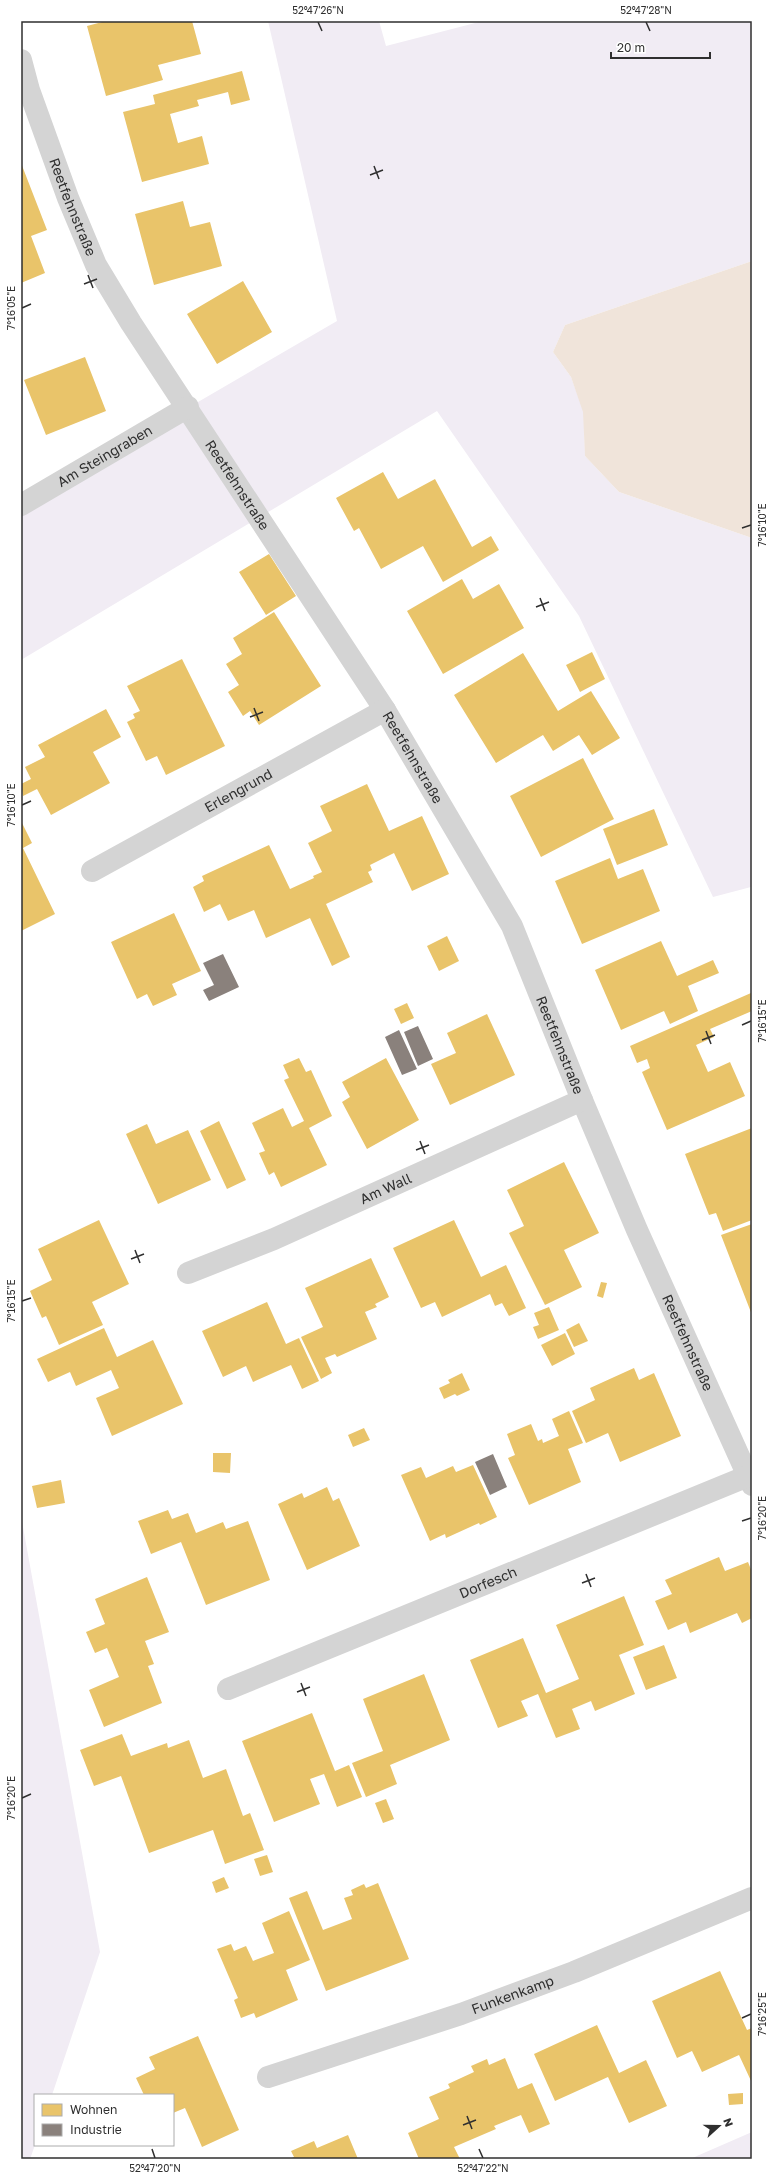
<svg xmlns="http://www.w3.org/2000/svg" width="773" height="2180" font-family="'Golos Text',sans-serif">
	<rect width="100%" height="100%" fill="#fff"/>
	<path fill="#f1ecf4" d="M 268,21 L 379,21 L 386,46 L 483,21 L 752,21 L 752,261 L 565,325 L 553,352 L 571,377 L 584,412 L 585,456 L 619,492 L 752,538 L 752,890 L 751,887 L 713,897 L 579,616 L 437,411 L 21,660 L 21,505 L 337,321 Z
		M 21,1516 L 100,1952 L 52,2095 L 35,2095 L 35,2145 L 30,2159 L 21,2159 Z
		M 752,2132 L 752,2159 L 690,2159 Z"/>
	<path fill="#f0e4da" d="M 752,261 L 752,538 L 619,492 L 585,456 L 583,412 L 571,377 L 553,352 L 565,325 Z"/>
	<path fill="#e9c46a" d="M 106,21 L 192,21 L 201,54 L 158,65 L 163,80 L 106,96 L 87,26 Z
		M 242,71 L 250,100 L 231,105 L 228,92 L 197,100 L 199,106 L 170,114 L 178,143 L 202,136 L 209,164 L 142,182 L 123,112 L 155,104 L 153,95 Z
		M 21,163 L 47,230 L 31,236 L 45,273 L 21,283 Z
		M 183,201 L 190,227 L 210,222 L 222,266 L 154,285 L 135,214 Z
		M 243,281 L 272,332 L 217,364 L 187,314 Z
		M 85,357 L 106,411 L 46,435 L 24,380 Z
		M 383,472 L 398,499 L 435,479 L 472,547 L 491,536 L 499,550 L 443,582 L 423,546 L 381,569 L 359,528 L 354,531 L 336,498 Z
		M 269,554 L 296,596 L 266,615 L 239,572 Z
		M 462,579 L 473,599 L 499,584 L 524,628 L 443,674 L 407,611 Z
		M 274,612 L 321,686 L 259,725 L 250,711 L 243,716 L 228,692 L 239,685 L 226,664 L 242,654 L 233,638 Z
		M 592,652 L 605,679 L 580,692 L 566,665 Z
		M 523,653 L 558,711 L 591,691 L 620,738 L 592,755 L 579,735 L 553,751 L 543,735 L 496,763 L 454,695 Z
		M 182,659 L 225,746 L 166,775 L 157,756 L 146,761 L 127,722 L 135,718 L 133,714 L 140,711 L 127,686 Z
		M 106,709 L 121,737 L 93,752 L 110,783 L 51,815 L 37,789 L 23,796 L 21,784 L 31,779 L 25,767 L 45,757 L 38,745 Z
		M 583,758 L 614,819 L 541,857 L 510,796 Z
		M 367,784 L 389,831 L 422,816 L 449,874 L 412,891 L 394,853 L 370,865 L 372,870 L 368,872 L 373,882 L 326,904 L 350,957 L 332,966 L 310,918 L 266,938 L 254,910 L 228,921 L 220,904 L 204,912 L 193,887 L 204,881 L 202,876 L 269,845 L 290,889 L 314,878 L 313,876 L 322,872 L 308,843 L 332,831 L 320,806 Z
		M 654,809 L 668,845 L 617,865 L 603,829 Z
		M 21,821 L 32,843 L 23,848 L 55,914 L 21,931 Z
		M 610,858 L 618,879 L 643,869 L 660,911 L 582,944 L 555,881 Z
		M 174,913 L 201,971 L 172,984 L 177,995 L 153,1006 L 147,994 L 137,999 L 111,942 Z
		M 447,936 L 459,961 L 439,971 L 427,946 Z
		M 661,941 L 677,976 L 713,960 L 719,973 L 688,986 L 698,1011 L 670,1024 L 664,1011 L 621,1030 L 595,970 Z
		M 751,993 L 752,1011 L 710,1029 L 714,1037 L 696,1045 L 708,1072 L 730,1062 L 745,1096 L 667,1130 L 642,1072 L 650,1068 L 647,1059 L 637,1063 L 630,1046 Z
		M 407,1003 L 414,1018 L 401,1024 L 394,1009 Z
		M 487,1014 L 515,1075 L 450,1105 L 431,1064 L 456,1053 L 447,1033 Z
		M 299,1058 L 306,1072 L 311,1070 L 332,1116 L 309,1128 L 327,1165 L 281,1187 L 274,1172 L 269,1175 L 259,1153 L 265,1151 L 252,1123 L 283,1108 L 292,1127 L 304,1121 L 284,1080 L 289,1078 L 283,1065 Z
		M 386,1058 L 419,1120 L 367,1149 L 342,1102 L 350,1097 L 342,1082 Z
		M 219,1121 L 246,1180 L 227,1189 L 200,1131 Z
		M 147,1124 L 156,1144 L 188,1130 L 211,1180 L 158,1204 L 126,1134 Z
		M 752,1128 L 752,1220 L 723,1231 L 716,1213 L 709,1215 L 685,1154 Z
		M 564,1162 L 599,1233 L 564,1250 L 582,1287 L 545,1305 L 509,1233 L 524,1226 L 507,1190 Z
		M 99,1220 L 129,1284 L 92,1302 L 103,1325 L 59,1345 L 46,1316 L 42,1318 L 30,1291 L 52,1280 L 38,1249 Z
		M 454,1220 L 481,1277 L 506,1265 L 526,1308 L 509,1316 L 502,1303 L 495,1306 L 490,1294 L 442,1317 L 435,1302 L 421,1308 L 393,1248 Z
		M 752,1224 L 752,1315 L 721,1235 Z
		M 371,1258 L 389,1297 L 375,1304 L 377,1307 L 365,1312 L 377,1339 L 337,1357 L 335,1354 L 325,1358 L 332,1373 L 321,1379 L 301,1337 L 323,1327 L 305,1288 Z
		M 601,1282 L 607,1283 L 603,1298 L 597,1296 Z
		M 267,1302 L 286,1344 L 299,1338 L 319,1381 L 302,1389 L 291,1365 L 253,1382 L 246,1366 L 223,1377 L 202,1331 Z
		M 549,1307 L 559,1330 L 538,1339 L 533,1327 L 539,1325 L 534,1313 Z
		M 579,1323 L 588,1341 L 574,1347 L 566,1330 Z
		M 104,1328 L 117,1357 L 153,1340 L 183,1404 L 112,1436 L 96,1398 L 119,1388 L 111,1370 L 76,1386 L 70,1372 L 48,1382 L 37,1359 Z
		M 565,1333 L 575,1354 L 552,1366 L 541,1345 Z
		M 634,1368 L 639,1380 L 654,1373 L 681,1436 L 620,1462 L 608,1433 L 586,1443 L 572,1411 L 595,1400 L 590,1388 Z
		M 462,1373 L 470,1390 L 457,1396 L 455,1394 L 444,1399 L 439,1388 L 450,1383 L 448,1380 Z
		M 569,1411 L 583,1443 L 568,1449 L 581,1482 L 529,1505 L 508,1458 L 515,1455 L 507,1434 L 531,1424 L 538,1441 L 542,1439 L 543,1443 L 559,1436 L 552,1419 Z
		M 364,1428 L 370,1440 L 353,1447 L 348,1435 Z
		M 213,1453 L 231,1453 L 230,1473 L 213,1472 Z
		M 473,1465 L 497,1517 L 480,1525 L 479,1523 L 446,1538 L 445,1534 L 430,1541 L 401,1475 L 421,1467 L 426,1478 L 453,1466 L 456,1472 Z
		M 61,1480 L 65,1503 L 37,1508 L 32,1486 Z
		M 327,1487 L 333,1501 L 339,1498 L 360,1546 L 307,1570 L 278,1504 L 302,1493 L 304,1498 Z
		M 168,1510 L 172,1519 L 188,1513 L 196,1533 L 223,1522 L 226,1529 L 248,1521 L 270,1580 L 206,1605 L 181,1542 L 151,1554 L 138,1521 Z
		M 719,1557 L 725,1571 L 748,1562 L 752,1572 L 752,1618 L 742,1623 L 737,1613 L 690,1633 L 686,1622 L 668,1630 L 655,1601 L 672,1594 L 665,1580 Z
		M 147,1577 L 169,1632 L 145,1641 L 154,1664 L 148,1666 L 162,1703 L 104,1727 L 89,1690 L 119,1677 L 107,1648 L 95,1653 L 86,1632 L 105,1624 L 95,1599 Z
		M 624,1596 L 644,1645 L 619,1655 L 635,1694 L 595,1711 L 591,1701 L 572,1709 L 580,1729 L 556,1738 L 538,1694 L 521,1701 L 528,1716 L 498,1728 L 470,1660 L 523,1638 L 546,1693 L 579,1679 L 556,1625 Z
		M 664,1645 L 677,1678 L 646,1690 L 633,1657 Z
		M 424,1674 L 450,1740 L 390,1765 L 397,1784 L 366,1797 L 352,1763 L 383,1751 L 363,1699 Z
		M 312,1713 L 335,1771 L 349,1765 L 362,1797 L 337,1807 L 324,1774 L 310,1779 L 320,1804 L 274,1822 L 242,1741 Z
		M 122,1734 L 131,1756 L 167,1743 L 168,1748 L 189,1740 L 203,1778 L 226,1769 L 243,1816 L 250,1813 L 264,1850 L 225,1864 L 213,1830 L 149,1853 L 121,1776 L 94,1786 L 80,1750 Z
		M 386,1799 L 394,1819 L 383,1823 L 375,1803 Z
		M 267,1855 L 273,1872 L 260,1876 L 254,1859 Z
		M 224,1877 L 229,1888 L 216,1893 L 212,1882 Z
		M 378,1883 L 409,1959 L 326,1991 L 289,1898 L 307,1891 L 323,1930 L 352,1919 L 344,1898 L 353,1895 L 351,1890 L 364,1884 L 366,1888 Z
		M 289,1911 L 310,1960 L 286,1970 L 298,2000 L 256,2018 L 254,2013 L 241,2018 L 234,2000 L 238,1998 L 217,1949 L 231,1944 L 234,1951 L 246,1946 L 253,1961 L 274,1953 L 262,1923 Z
		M 720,1971 L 747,2030 L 752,2028 L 752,2083 L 739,2055 L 702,2072 L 692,2051 L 677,2058 L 652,2001 Z
		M 597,2025 L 619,2073 L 646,2060 L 667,2106 L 629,2123 L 608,2077 L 555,2101 L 534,2054 Z
		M 198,2036 L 239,2130 L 202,2147 L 185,2108 L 173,2113 L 173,2095 L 144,2095 L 136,2078 L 155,2069 L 149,2057 Z
		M 505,2058 L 518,2089 L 532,2083 L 550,2124 L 529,2133 L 521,2115 L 494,2126 L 496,2129 L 454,2147 L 460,2159 L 419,2159 L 408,2133 L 439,2119 L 429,2097 L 450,2088 L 448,2084 L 474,2072 L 471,2066 L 487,2059 L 489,2065 Z
		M 743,2093 L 743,2104 L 729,2105 L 728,2094 Z
		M 348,2135 L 358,2159 L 290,2159 L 294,2157 L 291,2151 L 314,2141 L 317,2148 Z"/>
	<path fill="#8a817c" d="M 223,954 L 239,987 L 209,1001 L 203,990 L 214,985 L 203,963 Z
		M 418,1026 L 433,1059 L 418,1066 L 404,1032 Z
		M 399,1030 L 417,1069 L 402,1075 L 385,1037 Z
		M 493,1454 L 507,1487 L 490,1495 L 475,1462 Z"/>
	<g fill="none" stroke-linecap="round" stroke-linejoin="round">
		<g stroke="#d4d4d4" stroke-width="22">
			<path id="s1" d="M 21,60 L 29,90 L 68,198 L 96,265 L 131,323 L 385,710 L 512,926 L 582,1100 L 637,1230 L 752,1485"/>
			<path id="s2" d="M 21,505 L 188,407"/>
			<path id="s3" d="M 92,871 L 385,710"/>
			<path id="s4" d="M 188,1273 L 274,1239 L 582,1100"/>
			<path id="s5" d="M 228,1689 L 748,1476"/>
			<path id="s6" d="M 268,2077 L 461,2014 L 574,1972 L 752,1898"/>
		</g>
	</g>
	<path fill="none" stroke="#2f2f2f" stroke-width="1.5" d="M 318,22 L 322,31M 646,22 L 650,31M 374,166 L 379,179M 370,175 L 383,170M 88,275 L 93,288M 84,284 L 97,279M 22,308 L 31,304M 742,528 L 751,525M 540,598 L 545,611M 536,607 L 549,602M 254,708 L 259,721M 250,717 L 263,712M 22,805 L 31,801M 742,1025 L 751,1021M 706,1031 L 711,1044M 702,1040 L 715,1035M 420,1141 L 425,1154M 416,1150 L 429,1145M 135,1250 L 140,1263M 131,1259 L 144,1254M 22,1301 L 31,1298M 742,1521 L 751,1518M 586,1574 L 591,1587M 582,1583 L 595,1578M 301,1683 L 306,1696M 297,1692 L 310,1687M 22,1798 L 31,1794M 742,2018 L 751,2014M 467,2116 L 472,2129M 463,2125 L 476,2120M 152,2149 L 155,2158M 479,2149 L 483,2158"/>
	<g text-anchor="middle" stroke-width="4" stroke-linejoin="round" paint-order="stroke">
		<g font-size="14" fill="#2f2f2f" stroke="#fff">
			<text dy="5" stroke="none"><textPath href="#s1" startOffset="156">Reetfehnstraße</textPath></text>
			<text dy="5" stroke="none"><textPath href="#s2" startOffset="97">Am Steingraben</textPath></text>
			<text dy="5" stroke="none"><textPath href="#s1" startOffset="480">Reetfehnstraße</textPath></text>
			<text dy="5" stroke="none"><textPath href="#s1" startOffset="804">Reetfehnstraße</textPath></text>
			<text dy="5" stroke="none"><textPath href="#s3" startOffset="167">Erlengrund</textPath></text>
			<text dy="5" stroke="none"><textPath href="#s1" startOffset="1128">Reetfehnstraße</textPath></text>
			<text dy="5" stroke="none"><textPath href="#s4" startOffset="215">Am Wall</textPath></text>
			<text dy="5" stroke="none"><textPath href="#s1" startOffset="1452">Reetfehnstraße</textPath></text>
			<text dy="5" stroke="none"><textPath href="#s5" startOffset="281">Dorfesch</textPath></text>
			<text dy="5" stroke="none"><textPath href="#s6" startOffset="258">Funkenkamp</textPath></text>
		</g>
	</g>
	<rect width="773" height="2180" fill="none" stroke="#ffffff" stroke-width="44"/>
	<rect x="34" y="2094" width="140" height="52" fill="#ffffff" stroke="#acacac"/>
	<rect x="42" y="2104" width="20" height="12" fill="#e9c46a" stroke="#acacac"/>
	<text x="70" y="2114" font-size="12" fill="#2f2f2f">Wohnen</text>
	<rect x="42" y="2124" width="20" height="12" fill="#8a817c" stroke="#acacac"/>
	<text x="70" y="2134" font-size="12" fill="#2f2f2f">Industrie</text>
	<g transform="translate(719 2126) rotate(69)" stroke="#ffffff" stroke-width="3" paint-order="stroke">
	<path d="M0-3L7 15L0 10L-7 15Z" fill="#2f2f2f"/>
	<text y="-6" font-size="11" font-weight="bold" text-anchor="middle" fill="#2f2f2f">N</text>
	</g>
	<path d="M611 52v6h99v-6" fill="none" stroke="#2f2f2f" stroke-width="2"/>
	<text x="617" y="52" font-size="12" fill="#2f2f2f" stroke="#ffffff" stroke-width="3" paint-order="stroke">20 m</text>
	<rect x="22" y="22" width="729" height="2136" fill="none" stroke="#2f2f2f" stroke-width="1.5"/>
	<g font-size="10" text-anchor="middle" fill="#2f2f2f">
		<text x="318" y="14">52°47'26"N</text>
		<text x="646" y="14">52°47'28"N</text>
		<text transform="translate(11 308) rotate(-90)" y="4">7°16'05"E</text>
		<text transform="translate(762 525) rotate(-90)" y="4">7°16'10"E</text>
		<text transform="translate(11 805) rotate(-90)" y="4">7°16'10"E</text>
		<text transform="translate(762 1021) rotate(-90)" y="4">7°16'15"E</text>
		<text transform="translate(11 1301) rotate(-90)" y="4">7°16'15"E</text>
		<text transform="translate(762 1518) rotate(-90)" y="4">7°16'20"E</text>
		<text transform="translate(11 1798) rotate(-90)" y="4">7°16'20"E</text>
		<text transform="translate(762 2014) rotate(-90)" y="4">7°16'25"E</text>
		<text x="155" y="2172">52°47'20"N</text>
		<text x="483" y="2172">52°47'22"N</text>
	</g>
</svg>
